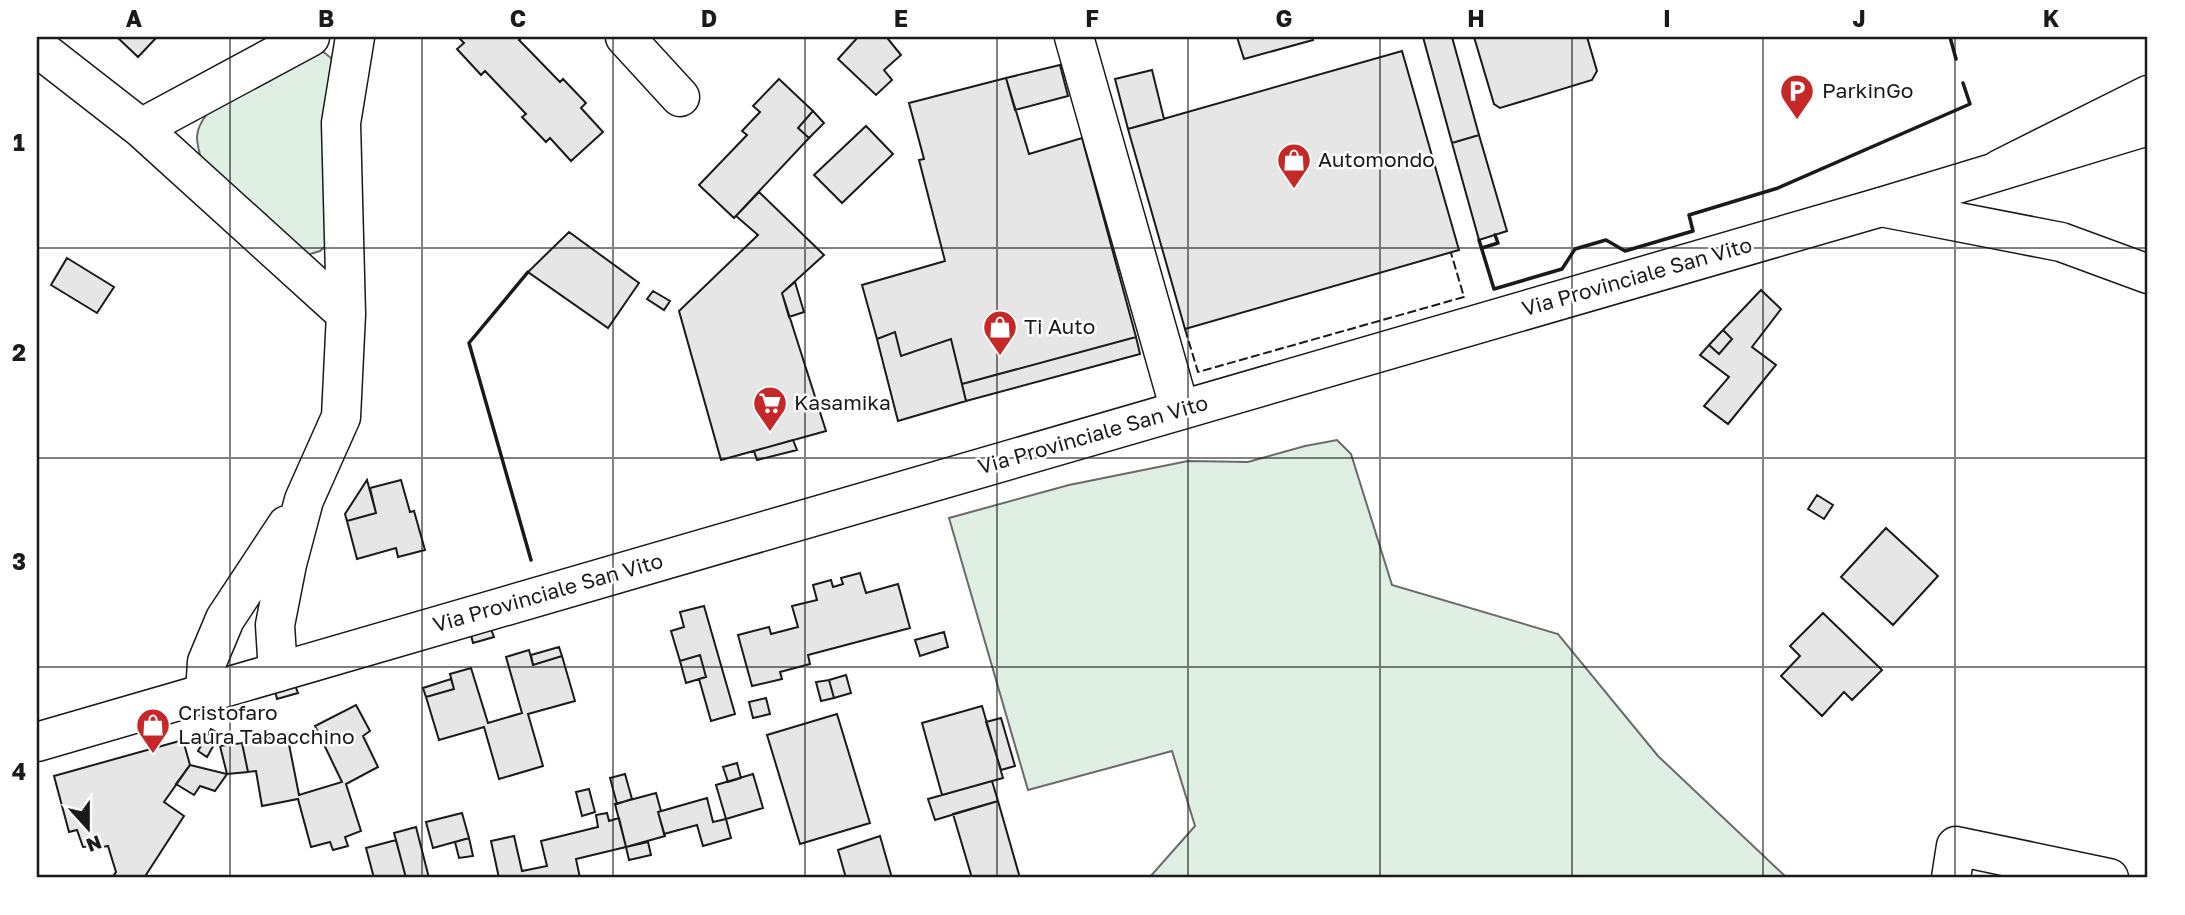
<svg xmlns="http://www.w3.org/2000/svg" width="2185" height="915" font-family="'Golos Text',sans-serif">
	<rect width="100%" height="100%" fill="#fff"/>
	<path fill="#e0efe3" stroke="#6a6a6a" stroke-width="2" d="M 320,49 L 331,58 L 335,71 L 328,244 L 320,251 L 307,255 L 202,162 C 196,141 193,132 207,114 Z
		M 1337,440 L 1351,454 L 1392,585 L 1558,634 L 1658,756 L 1787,878 L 1149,878 L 1195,826 L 1172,751 L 1028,790 L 949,518 L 1069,485 L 1188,461 L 1248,462 L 1305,446 Z"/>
	<path fill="#e6e6e6" stroke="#1a1a1a" stroke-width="2" d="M 117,37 L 157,37 L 138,57 Z
		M 458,37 L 522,37 L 519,40 L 560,82 L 563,79 L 586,103 L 581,108 L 603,132 L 571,161 L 550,138 L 546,142 L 522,117 L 526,114 L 485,71 L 481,75 L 457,49 L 464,43 Z
		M 858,37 L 891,37 L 888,39 L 901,55 L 884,70 L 892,80 L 876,95 L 838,59 Z
		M 1237,37 L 1312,37 L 1313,40 L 1244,59 Z
		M 1423,37 L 1452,37 L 1479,135 L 1452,143 Z
		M 1474,37 L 1587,37 L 1597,71 L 1592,80 L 1500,108 L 1494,104 Z
		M 1402,51 L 1459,250 L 1185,329 L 1128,129 Z
		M 1060,65 L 1068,96 L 1015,110 L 1006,78 Z
		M 1152,70 L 1164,119 L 1128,129 L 1115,79 Z
		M 1006,78 L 1029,154 L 1082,138 L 1136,337 L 962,384 L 951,339 L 901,356 L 895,332 L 877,339 L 862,285 L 945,261 L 919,160 L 924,159 L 909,103 Z
		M 779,79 L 813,111 L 798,128 L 809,138 L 734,218 L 699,185 L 747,135 L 742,131 L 760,112 L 753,106 Z
		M 813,111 L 824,123 L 809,138 L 798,128 Z
		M 866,126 L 893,154 L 842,203 L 814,175 Z
		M 1479,135 L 1507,231 L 1479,240 L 1452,143 Z
		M 759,192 L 824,255 L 782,293 L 826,431 L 721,460 L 679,311 L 758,235 L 736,216 Z
		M 569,232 L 639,283 L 608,328 L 528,272 Z
		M 67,258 L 114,287 L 97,313 L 51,285 Z
		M 795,282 L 804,312 L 789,317 L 782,293 Z
		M 1761,290 L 1781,309 L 1752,347 L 1776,365 L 1728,424 L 1704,406 L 1729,377 L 1700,355 L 1709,345 L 1719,354 L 1732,339 L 1723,330 Z
		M 653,291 L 670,301 L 664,310 L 647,299 Z
		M 1723,330 L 1732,339 L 1719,354 L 1709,345 Z
		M 895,332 L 901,356 L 951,339 L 966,401 L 898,421 L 877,339 Z
		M 1136,337 L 1140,354 L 966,401 L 962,384 Z
		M 793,440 L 797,450 L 757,460 L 754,451 Z
		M 367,480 L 376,513 L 347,521 L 345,514 Z
		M 401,480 L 410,512 L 414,511 L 425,550 L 398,557 L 396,548 L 357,559 L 347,521 L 376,513 L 370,488 Z
		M 1817,495 L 1833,505 L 1824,519 L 1808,509 Z
		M 1886,528 L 1938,576 L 1893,625 L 1841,577 Z
		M 860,573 L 866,593 L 898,584 L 910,628 L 808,655 L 810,664 L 780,672 L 782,679 L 752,686 L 738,635 L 769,627 L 771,634 L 798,627 L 792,606 L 817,600 L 813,585 L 831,580 L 833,587 L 843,584 L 841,578 Z
		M 704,606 L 735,714 L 711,721 L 699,679 L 706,677 L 700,655 L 680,661 L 671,631 L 684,627 L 680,612 Z
		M 1823,613 L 1882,670 L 1852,700 L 1844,692 L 1822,716 L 1781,676 L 1800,656 L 1790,646 Z
		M 491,629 L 494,637 L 473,643 L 471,635 Z
		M 944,632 L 948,647 L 920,656 L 915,640 Z
		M 559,647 L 562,656 L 533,665 L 531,655 Z
		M 529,650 L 533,665 L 562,656 L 575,701 L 528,714 L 543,766 L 499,779 L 484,727 L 439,740 L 426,697 L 454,689 L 450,674 L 471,668 L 488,723 L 522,713 L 506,657 Z
		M 700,655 L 706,677 L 686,683 L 680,661 Z
		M 846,675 L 851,693 L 834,698 L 829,680 Z
		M 451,679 L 454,689 L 426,697 L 423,688 Z
		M 829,680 L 834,698 L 821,701 L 816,682 Z
		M 295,685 L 298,693 L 277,699 L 275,691 Z
		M 766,698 L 770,714 L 753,718 L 749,702 Z
		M 356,705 L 370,731 L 363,736 L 378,767 L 346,784 L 361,831 L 345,837 L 348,846 L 333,850 L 330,842 L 311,847 L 298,799 L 262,806 L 256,771 L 248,772 L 242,743 L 287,734 L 299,795 L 342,782 L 315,726 Z
		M 982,706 L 1003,778 L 942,795 L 922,723 Z
		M 837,714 L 870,823 L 800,844 L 767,735 Z
		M 1001,718 L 1015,766 L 1001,770 L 986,722 Z
		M 211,729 L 220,734 L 207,757 L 198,751 Z
		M 183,740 L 190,765 L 164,802 L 184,816 L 144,878 L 112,878 L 116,872 L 108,846 L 93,849 L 94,846 L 83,847 L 77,830 L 69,832 L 54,776 Z
		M 242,743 L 248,772 L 227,774 L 220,746 Z
		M 737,763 L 741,778 L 728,782 L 723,767 Z
		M 190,765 L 227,774 L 215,791 L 200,786 L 194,795 L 176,784 Z
		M 625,774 L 632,799 L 617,804 L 610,778 Z
		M 753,774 L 763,808 L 726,819 L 716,785 Z
		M 992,781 L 998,801 L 935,820 L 928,799 Z
		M 589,789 L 595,812 L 582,816 L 576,792 Z
		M 656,793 L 661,811 L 658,812 L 665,836 L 626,847 L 615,804 Z
		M 707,798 L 713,822 L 726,819 L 731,838 L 703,846 L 697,825 L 664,834 L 658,812 Z
		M 998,801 L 1020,878 L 972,878 L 953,814 Z
		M 462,813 L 469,838 L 433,848 L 426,822 Z
		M 607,813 L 609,821 L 619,818 L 626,847 L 576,859 L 580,878 L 499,878 L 491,841 L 514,836 L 522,871 L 547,866 L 541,841 L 598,827 L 596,815 Z
		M 416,827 L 429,878 L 406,878 L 394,833 Z
		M 880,836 L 892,878 L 846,878 L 838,850 Z
		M 469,838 L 473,856 L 459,858 L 455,842 Z
		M 396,840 L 406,878 L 374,878 L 366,848 Z
		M 648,842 L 651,855 L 629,860 L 626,847 Z"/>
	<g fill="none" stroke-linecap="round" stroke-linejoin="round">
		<g stroke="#1a1a1a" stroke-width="41">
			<path id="minor" d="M 625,37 L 680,97
				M 1074,37 L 1180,410
				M 37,47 L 141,128 L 346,314
				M 141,128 L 310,37
				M 278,672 L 275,625 L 287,564 L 304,500 L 341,417 L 346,314 L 341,123 L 355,37
				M 205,693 L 207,662 L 225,619 L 287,525
				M 1951,878 L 1956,846 L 2109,878"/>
		</g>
		<g stroke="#1a1a1a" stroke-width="41">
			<path id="major" d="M 37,742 L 1881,207 L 2148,126"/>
		</g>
		<g stroke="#1a1a1a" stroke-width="41">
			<path id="highway" d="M 2000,169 L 2148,95
				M 1881,207 L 2061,242 L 2148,274"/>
		</g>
		<use href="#minor" stroke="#fff" stroke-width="38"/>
		<use href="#major" stroke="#fff" stroke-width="38"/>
		<use href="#highway" stroke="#fff" stroke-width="38"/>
		<path stroke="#1a1a1a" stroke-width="2" stroke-dasharray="9 3.5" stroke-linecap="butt" d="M 1185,329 L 1198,372 L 1464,297 L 1451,253"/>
		<path stroke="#1a1a1a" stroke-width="3.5" d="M 1950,37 L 1956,59
			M 1479,240 L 1494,289 L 1562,269 L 1575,249 L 1606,240 L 1625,251 L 1693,231 L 1689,215 L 1778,188 L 1970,104 L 1963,83
			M 1482,248 L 1498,243 L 1495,235
			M 528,272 L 469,343 L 531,560"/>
	</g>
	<path fill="none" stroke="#1a1a1a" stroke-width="2" stroke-opacity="0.55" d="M 230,37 L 230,878M 422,37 L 422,878M 613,37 L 613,878M 805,37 L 805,878M 997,37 L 997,878M 1188,37 L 1188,878M 1380,37 L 1380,878M 1572,37 L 1572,878M 1763,37 L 1763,878M 1955,37 L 1955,878M 37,248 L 2148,248M 37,458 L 2148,458M 37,667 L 2148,667"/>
	<defs>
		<g id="parking-pin" transform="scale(1.75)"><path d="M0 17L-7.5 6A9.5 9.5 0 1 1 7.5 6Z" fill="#c62828" stroke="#fff"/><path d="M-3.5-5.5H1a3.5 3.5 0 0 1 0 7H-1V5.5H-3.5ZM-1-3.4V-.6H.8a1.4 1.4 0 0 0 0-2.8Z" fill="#fff"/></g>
		<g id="shop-pin" transform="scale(1.75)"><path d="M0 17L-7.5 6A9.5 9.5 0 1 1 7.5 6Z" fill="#c62828" stroke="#fff"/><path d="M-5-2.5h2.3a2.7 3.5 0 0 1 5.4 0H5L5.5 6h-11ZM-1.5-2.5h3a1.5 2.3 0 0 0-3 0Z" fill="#fff"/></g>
		<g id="supermarket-pin" transform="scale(1.75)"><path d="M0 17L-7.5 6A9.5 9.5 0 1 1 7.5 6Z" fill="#c62828" stroke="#fff"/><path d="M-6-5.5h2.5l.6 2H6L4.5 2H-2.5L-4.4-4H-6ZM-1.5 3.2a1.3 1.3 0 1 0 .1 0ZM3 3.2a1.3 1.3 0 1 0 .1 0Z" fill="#fff"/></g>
	</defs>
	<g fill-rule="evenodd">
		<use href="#parking-pin" x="1797" y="91"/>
		<use href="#shop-pin" x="1294" y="160"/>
		<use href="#shop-pin" x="1000" y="327"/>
		<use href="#supermarket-pin" x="770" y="403"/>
		<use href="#shop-pin" x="153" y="725"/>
	</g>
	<g text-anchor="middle" stroke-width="5" stroke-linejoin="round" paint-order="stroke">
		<g font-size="21" fill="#1a1a1a" stroke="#fff" text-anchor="start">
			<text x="1822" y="98">ParkinGo</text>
			<text x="1318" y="167">Automondo</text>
			<text x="1024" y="334">Ti Auto</text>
			<text x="794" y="410">Kasamika</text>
			<text x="178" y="720">Cristofaro<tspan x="178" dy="24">Laura Tabacchino</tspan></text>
		</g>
		<g font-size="21" fill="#1a1a1a" stroke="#fff">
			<text transform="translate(1637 277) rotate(-16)" y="7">Via Provinciale San Vito</text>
			<text transform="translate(1093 435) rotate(-16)" y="7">Via Provinciale San Vito</text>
			<text transform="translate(548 593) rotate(-16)" y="7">Via Provinciale San Vito</text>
		</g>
	</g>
	<rect width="2185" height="915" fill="none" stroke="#ffffff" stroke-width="77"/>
	<g transform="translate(88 828) rotate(159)" stroke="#ffffff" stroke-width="5" paint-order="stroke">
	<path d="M0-5L12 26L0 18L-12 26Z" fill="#1a1a1a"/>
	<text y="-10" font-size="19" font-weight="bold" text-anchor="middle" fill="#1a1a1a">N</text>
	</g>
	<rect x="38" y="38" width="2108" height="838" fill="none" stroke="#1a1a1a" stroke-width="2.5"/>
	<g font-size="23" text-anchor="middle" font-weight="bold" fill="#1a1a1a">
		<text x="134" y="27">A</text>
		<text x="326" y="27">B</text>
		<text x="518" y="27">C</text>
		<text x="709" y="27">D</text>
		<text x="901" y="27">E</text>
		<text x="1092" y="27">F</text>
		<text x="1284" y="27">G</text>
		<text x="1476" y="27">H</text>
		<text x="1667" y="27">I</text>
		<text x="1859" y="27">J</text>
		<text x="2051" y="27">K</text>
		<text x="19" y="151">1</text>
		<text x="19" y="361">2</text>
		<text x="19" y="570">3</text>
		<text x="19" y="780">4</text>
	</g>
</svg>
